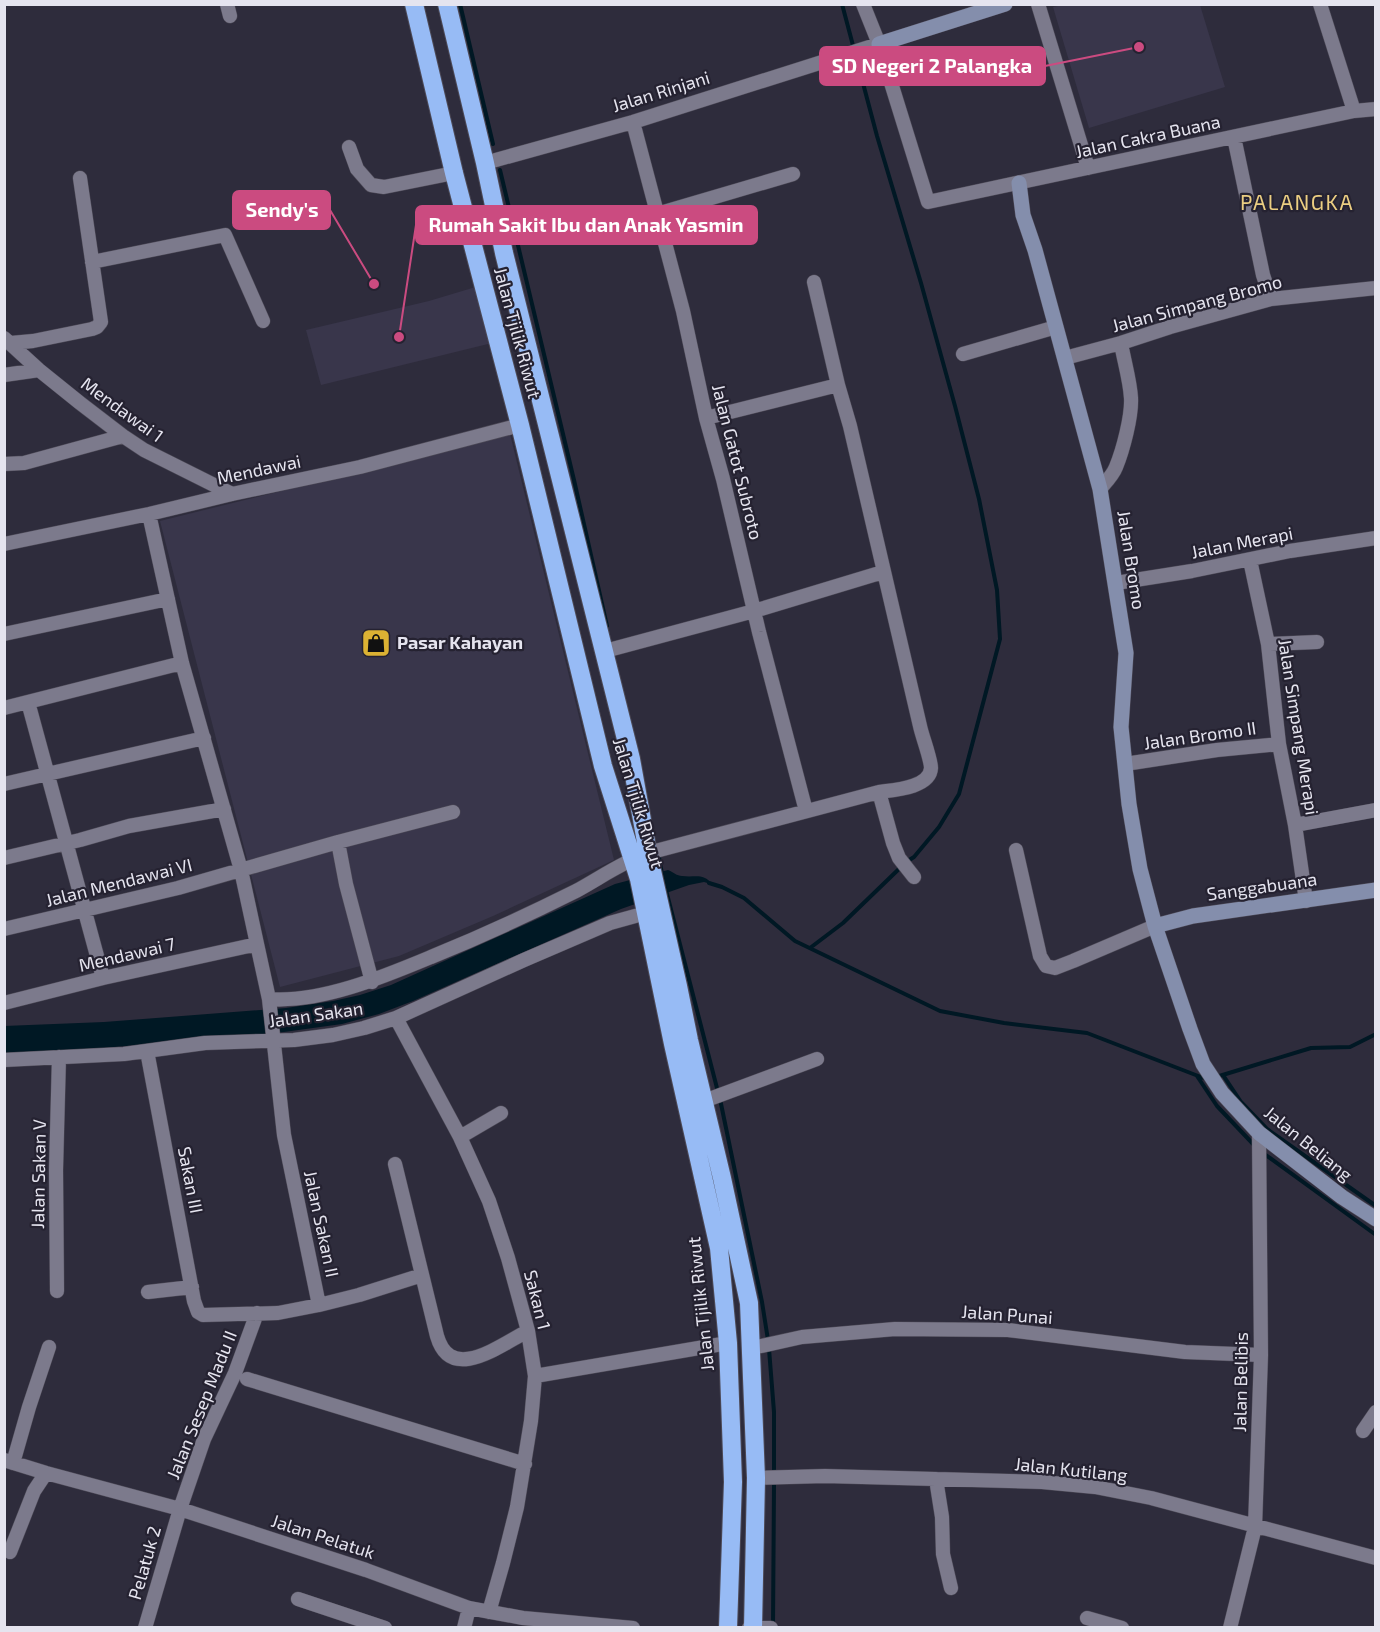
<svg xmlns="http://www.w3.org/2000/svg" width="1380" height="1632" font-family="'Exo 2',sans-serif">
	<rect width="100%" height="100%" fill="#2e2c3c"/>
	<path fill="#39364b" d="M 1062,5 L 1200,5 L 1225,87 L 1089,128 L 1053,7 Z
		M 479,286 L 492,343 L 321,385 L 306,330 L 429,301 Z
		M 510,434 L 614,860 L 493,916 L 399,956 L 280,987 L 160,521 Z"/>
	<path fill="#001824" d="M 668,870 C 673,872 677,876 682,876 C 697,878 701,872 714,885 L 704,882 L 689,885 L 621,909 L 413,1001 L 379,1014 L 342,1024 L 284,1032 L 93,1049 L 5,1053 L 4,1026 L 104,1022 L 286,1008 L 333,1001 L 360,995 L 391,985 L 615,884 Z"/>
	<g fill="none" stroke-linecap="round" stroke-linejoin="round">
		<path stroke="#001824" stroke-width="4" d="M 460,4 L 493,144
			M 842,4 L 877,136 L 921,283 L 955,406 L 979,499 L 997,590 L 1000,639 L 959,794 L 939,827 L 914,857 L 906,862
			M 500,170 L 574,480 L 607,626
			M 659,857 L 662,874
			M 709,883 L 722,887 L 744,898 L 795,941 L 940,1011 L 1004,1023 L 1087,1033 L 1206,1079
			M 666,890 L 718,1092
			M 810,948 L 843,923 L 901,867
			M 1223,1075 L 1241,1102 L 1267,1129 L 1376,1206
			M 1197,1076 L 1217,1106 L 1255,1146
			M 1216,1077 L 1311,1048 L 1350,1047 L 1376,1034
			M 720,1099 L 762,1302 L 768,1340
			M 1263,1153 L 1376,1235
			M 769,1349 L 774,1412 L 774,1470
			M 773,1627 L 774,1485"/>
		<g stroke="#4d4a57" stroke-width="15">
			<path id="street" d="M 227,4 L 230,16
				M 863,4 L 879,44 L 928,202 L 1354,111 L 1376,109
				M 1038,4 L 1088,168
				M 1320,4 L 1354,111
				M 633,122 L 683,311 L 706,418 L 723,479 L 759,632 L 806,811
				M 1234,137 L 1263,275 L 1271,299
				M 349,147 L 357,169 L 371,185 L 384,187 L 454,173
				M 485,163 L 633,122 L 879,44
				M 657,214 L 793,174
				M 92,262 L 225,235 L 263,321
				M 814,282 L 838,385
				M 4,338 L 39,370 L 80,403 L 123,436 L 144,450 L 232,494
				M 11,343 L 33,341 L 92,329 L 97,327 L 101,322 L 80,178
				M 963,354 L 1056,327
				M 1065,358 L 1121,343 L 1170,327 L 1271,299 L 1376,288
				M 4,375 L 39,370
				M 4,464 L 24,463 L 123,436
				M 1100,489 C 1106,482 1113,475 1116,467 C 1123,450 1132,416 1131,398 C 1130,380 1124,361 1121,343
				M 4,544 L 149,514 L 232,494 L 360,467 L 520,425
				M 1250,560 L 1268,644 L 1279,744 L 1295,825 L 1306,901
				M 1116,583 L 1192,571 L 1290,551 L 1376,538
				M 4,634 L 168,599
				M 1268,644 L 1317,642
				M 605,651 L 754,611 L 883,572
				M 28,702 L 103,978
				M 4,708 L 182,663
				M 1125,764 L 1217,750 L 1279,744
				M 4,784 L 204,738
				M 879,792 L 893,843 L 899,858 L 914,877
				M 1295,825 L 1376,810
				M 338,842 L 346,884 L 372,982
				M 1016,850 L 1040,956 L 1046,966 L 1055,968 L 1073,961 L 1155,926
				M 4,858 L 80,840 L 129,826 L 224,809
				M 4,929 L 178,888 L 338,842 L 453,812
				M 269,999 C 321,1003 383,977 431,957 C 480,937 528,915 576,891 C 600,878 622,862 648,853 L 879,792 C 893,790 930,788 931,768 C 931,759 922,736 920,726 L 850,426 L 838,385 L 706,418
				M 4,1003 L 103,978 L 257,944
				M 396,1018 L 460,1137 L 489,1201 L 508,1258 L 528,1331 L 535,1376 L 531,1421 L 517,1507 L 503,1563 L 489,1612
				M 147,1051 L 194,1301 L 198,1312 L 203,1315 L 278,1313 L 319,1305 L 284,1135 L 269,999 L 257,944 L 241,870 L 182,663 L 149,514
				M 4,1060 L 124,1054 L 205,1043 L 294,1040 L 333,1035 L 364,1028 L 396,1018 L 524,960 L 610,923 L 646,913
				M 704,1101 L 817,1059
				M 460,1137 L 501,1113
				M 395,1164 L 437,1336 C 451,1384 500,1345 528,1331
				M 57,1291 L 56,1170 L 59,1057
				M 148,1292 L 192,1287
				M 319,1305 L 359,1295 L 422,1275
				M 752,1348 L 802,1337 L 895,1329 L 1008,1330 L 1185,1352 L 1261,1355
				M 535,1376 L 728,1343
				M 247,1379 L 525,1464
				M 1363,1431 L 1376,1412
				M 4,1460 L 46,1473 L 180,1509 L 366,1570 L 469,1608 L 523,1618 L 633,1628
				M 13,1463 L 29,1407 L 49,1347
				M 756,1478 L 825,1476 L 1042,1482 L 1095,1487 L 1151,1498 L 1376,1558
				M 936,1479 L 942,1517 L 943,1554 L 951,1588
				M 10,1552 L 34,1491 L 46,1473
				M 298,1599 L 385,1628
				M 1087,1618 L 1122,1628
				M 145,1628 L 180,1509 L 204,1439 L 235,1373 L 257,1313
				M 464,1628 L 469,1608
				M 749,1628 L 771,1628
				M 1230,1628 L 1255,1527 L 1261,1355 L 1259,1133"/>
		</g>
		<g stroke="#4d4a57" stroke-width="16">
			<path id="secondary" d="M 879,44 L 1005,4
				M 1019,183 L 1023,215 L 1035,250 L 1056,327 L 1100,489 L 1126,653 L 1121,727 L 1129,804 L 1140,869 L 1155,926 L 1190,1029 L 1203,1064 L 1222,1093 L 1259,1133 L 1342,1197 L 1376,1219
				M 1155,926 L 1193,916 L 1376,890"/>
		</g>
		<g stroke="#4d4a57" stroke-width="20">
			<path id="highway" d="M 414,4 L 454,173 L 520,425 L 603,766 L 639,879 L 673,1044 L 719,1248 L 728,1343 L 733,1482 L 728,1628
				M 447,4 L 485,163 L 504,253 L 631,759 L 648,853 L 678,986 L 689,1040 L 722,1178 L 749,1303 L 756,1478 L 753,1628"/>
		</g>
		<use href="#street" stroke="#7c7a8c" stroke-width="14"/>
		<use href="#secondary" stroke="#848eac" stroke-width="15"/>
		<use href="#highway" stroke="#97bbf5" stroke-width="18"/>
	</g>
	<defs>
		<g id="shop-square" transform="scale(1.5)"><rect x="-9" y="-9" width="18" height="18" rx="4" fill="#dcb233" stroke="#252231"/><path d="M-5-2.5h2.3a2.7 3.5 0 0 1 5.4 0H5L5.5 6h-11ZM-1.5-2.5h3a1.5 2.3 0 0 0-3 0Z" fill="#111"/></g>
	</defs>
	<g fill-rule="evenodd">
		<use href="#shop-square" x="376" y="643"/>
	</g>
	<g text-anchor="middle" stroke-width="4.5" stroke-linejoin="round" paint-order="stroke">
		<g font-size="18" fill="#e5e4ef" stroke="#252231">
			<text transform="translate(661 92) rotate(-17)" y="6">Jalan Rinjani</text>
			<text transform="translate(1148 137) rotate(-12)" y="6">Jalan Cakra Buana</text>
			<text transform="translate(1197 304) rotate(-15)" y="6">Jalan Simpang Bromo</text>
			<text transform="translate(517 333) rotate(75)" y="6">Jalan Tjilik Riwut</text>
			<text transform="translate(122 410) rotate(36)" y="6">Mendawai 1</text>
			<text transform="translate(737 462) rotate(76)" y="6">Jalan Gatot Subroto</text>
			<text transform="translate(259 470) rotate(-12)" y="6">Mendawai</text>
			<text transform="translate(1242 543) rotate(-11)" y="6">Jalan Merapi</text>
			<text transform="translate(1131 560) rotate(81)" y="6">Jalan Bromo</text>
			<text transform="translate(1298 727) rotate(81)" y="6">Jalan Simpang Merapi</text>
			<text transform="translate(1200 736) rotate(-8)" y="6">Jalan Bromo II</text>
			<text transform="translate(638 803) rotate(73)" y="6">Jalan Tjilik Riwut</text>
			<text transform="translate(119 883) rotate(-14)" y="6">Jalan Mendawai VI</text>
			<text transform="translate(1262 887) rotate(-8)" y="6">Sanggabuana</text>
			<text transform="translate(127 955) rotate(-13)" y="6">Mendawai 7</text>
			<text transform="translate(316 1015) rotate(-8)" y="6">Jalan Sakan</text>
			<text transform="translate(1308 1144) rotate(39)" y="6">Jalan Beliang</text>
			<text transform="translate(39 1174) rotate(-89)" y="6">Jalan Sakan V</text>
			<text transform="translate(190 1180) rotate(79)" y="6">Sakan III</text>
			<text transform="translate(321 1224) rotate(78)" y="6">Jalan Sakan II</text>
			<text transform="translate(537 1300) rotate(76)" y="6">Sakan 1</text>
			<text transform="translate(701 1304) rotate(-96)" y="6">Jalan Tjilik Riwut</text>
			<text transform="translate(1007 1315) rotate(4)" y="6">Jalan Punai</text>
			<text transform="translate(1241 1382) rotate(-89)" y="6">Jalan Belibis</text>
			<text transform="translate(202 1405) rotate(-68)" y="6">Jalan Sesep Madu II</text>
			<text transform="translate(1071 1470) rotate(6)" y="6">Jalan Kutilang</text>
			<text transform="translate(323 1537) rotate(18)" y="6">Jalan Pelatuk</text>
			<text transform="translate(145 1563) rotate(-74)" y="6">Pelatuk 2</text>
		</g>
		<g font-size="18" font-weight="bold" fill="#e5e4ef" stroke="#252231" text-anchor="start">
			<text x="397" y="649">Pasar Kahayan</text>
		</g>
		<g font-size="21" letter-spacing="1.5" fill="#ebce82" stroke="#252231">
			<text x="1297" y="210">PALANGKA</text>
		</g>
	</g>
	<path fill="none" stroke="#cb4b80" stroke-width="2" d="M1139 47L1045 66M374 284L330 210M399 337L416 225"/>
	<g fill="#cb4b80" stroke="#252231" stroke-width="2">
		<circle cx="1139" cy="47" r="6"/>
		<circle cx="374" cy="284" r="6"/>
		<circle cx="399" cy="337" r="6"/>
	</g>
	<g fill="#cb4b80" stroke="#cb4b80" stroke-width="2">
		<rect x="820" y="47" width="225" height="38" rx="6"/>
		<rect x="233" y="191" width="97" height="38" rx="6"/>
		<rect x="416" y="206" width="341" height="38" rx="6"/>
	</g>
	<g font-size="20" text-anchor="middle" font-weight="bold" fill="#fff">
		<text x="932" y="73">SD Negeri 2 Palangka</text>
		<text x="282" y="217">Sendy's</text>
		<text x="586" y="232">Rumah Sakit Ibu dan Anak Yasmin</text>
	</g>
	<rect width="1380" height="1632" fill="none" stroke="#e5e4ef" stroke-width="12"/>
</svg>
